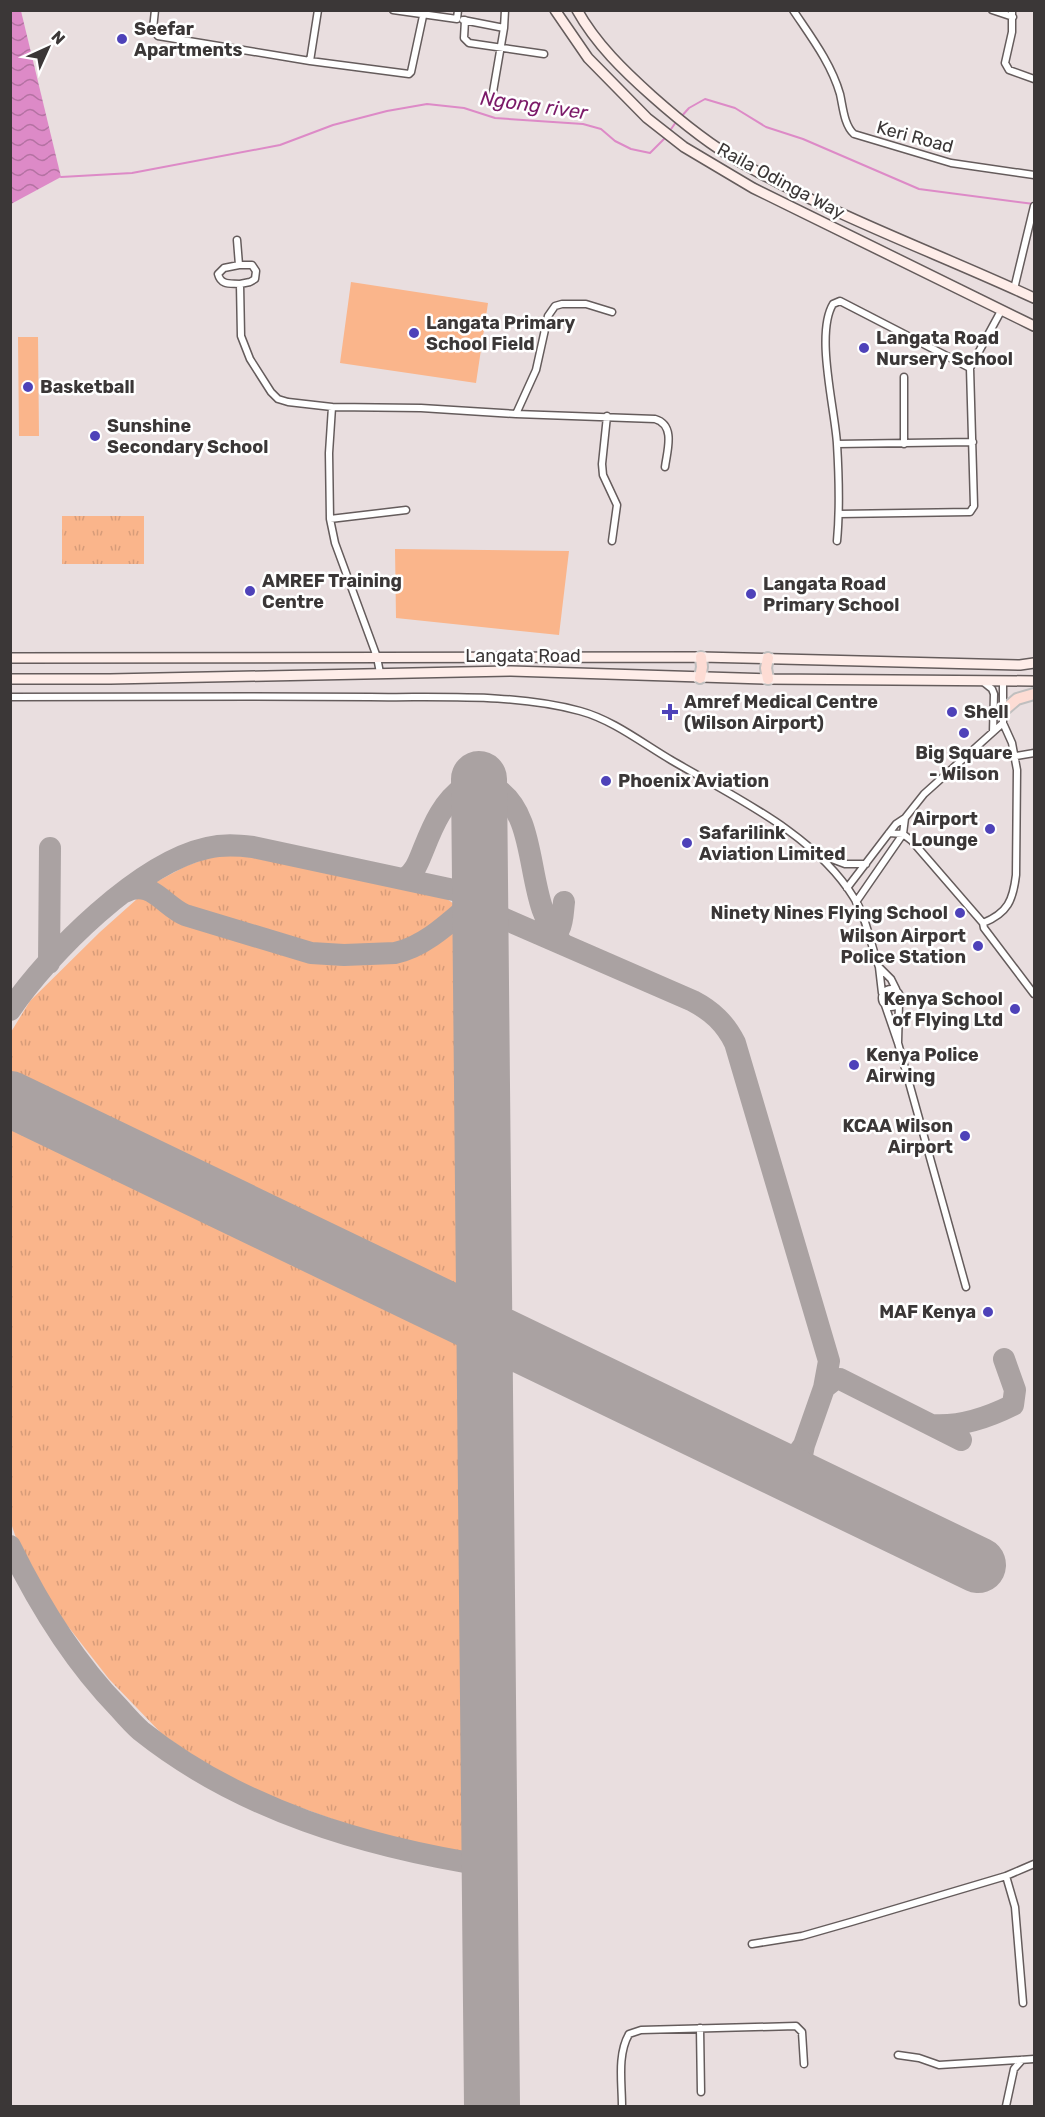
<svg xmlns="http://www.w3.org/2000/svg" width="1045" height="2117" font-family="Rubik,sans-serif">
	<defs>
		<pattern id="grass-tufts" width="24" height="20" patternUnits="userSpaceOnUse" patternTransform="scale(1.5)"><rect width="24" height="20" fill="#fab58b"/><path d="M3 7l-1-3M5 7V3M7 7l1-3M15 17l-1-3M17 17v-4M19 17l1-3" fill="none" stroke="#d79c79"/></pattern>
		<pattern id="water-waves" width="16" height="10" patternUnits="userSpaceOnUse" patternTransform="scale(1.5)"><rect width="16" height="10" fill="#dd8ac7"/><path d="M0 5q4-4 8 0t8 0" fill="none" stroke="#b472a2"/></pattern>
	</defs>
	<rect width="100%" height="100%" fill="#e9dedf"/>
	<path fill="url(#grass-tufts)" d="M 62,516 L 144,516 L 144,564 L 62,564 Z
		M 234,854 L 424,891 C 442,897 455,898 461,917 L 462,1282 L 458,1289 L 452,1293 L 11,1081 L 11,1032 L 30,1001 L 100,932 L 156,882 L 186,866 L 211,857 Z
		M 11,1116 L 460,1340 L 467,1592 L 468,1843 L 462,1851 L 449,1853 L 385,1838 L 274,1798 L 217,1772 L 162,1734 L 109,1679 L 56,1611 L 15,1535 L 11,1523 Z"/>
	<path fill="#fab58b" d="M 351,282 L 488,303 L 476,383 L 340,363 Z
		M 18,337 L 38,337 L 39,436 L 19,436 Z
		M 395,549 L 569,551 L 559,635 L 396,618 Z"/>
	<path fill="url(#water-waves)" d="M 11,10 L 21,11 L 61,177 L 11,204 Z"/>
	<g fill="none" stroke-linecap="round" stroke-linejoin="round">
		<path stroke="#dd8ac7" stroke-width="2" d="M 680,118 L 689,108 L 705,99 L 735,108 L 766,127 L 803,139 L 919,189 L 1034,204
			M 669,132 L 676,122
			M 61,177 L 132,173 L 280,145 L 333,125 L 387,111 L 427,104 L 464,108 L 495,118 L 583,124 L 601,129 L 615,141 L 631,149 L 650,153 L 666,137"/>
		<path stroke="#aaa2a2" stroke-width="22" d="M 497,789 C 543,821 522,904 563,944
			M 405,879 C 416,871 419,860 424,848 C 434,823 443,802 465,786
			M 125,892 C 150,878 164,906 185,915 L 311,953 L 344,955 L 395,953 C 424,947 449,923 471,904
			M 480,934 C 484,925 489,916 500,917 L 693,1001 C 712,1011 725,1023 735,1043 L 829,1361 L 824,1388 L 804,1445 L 800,1465 L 800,1474 L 806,1482
			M 543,935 C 564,939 562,917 564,902
			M 49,963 L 50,848
			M 10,1010 C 49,953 139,863 207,848 C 223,844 237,845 253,847 L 463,892 L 471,904 L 480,934
			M 824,1388 L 834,1380 L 840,1379 L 961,1440
			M 932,1425 C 959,1427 989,1417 1013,1405 L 1015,1390 L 1004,1359
			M 770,1464 C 786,1464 795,1459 804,1445
			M 10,1546 C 39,1605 73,1661 119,1708 C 126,1716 133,1724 141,1731 C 240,1810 366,1847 489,1866"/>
		<path stroke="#aaa2a2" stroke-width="56" d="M 479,779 L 492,2106
			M 10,1099 L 978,1565"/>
		<g stroke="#655c5c" stroke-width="9">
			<path id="minor" d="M 155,10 L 153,29 L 158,36 L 310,61 L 318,10
				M 393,10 L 457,19 L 458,10
				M 793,10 C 811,37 831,63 840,94 C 843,107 844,125 854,134 L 951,163 L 1034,175
				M 992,10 L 1013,17
				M 1012,10 L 1012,32 L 1005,63 L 1009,70 L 1034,79
				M 463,20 L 504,28
				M 465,20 L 464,38 L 469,43 L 544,54
				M 310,61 L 409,74 L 411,72 L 423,16
				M 493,92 L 504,28 L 505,10
				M 237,240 L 239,265 L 224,268 L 218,274 C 221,286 231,283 240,284 L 241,336 L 250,359 L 271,392 L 278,399 L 288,402 L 332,407
				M 239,265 L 252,265 L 256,271 L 255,279 L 250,282 L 240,284
				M 1014,289 L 1034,206
				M 516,414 L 536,370 L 548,316 L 555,306 L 562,304 L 586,304 L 612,312
				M 607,416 L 602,464 L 603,475 L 617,505 L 612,541
				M 837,444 L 973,442
				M 904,444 L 904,377
				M 839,514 L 970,512 L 974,506 L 970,368 L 1001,311
				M 330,519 L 406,510
				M 837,541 C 840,509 839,477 837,444 C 835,409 815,334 833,304 L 840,301 L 970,368
				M 380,673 L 377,657 L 335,543 L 330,519 L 329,453 L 332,407 L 421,408 L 516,414 L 655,419 C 676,425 667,451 665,467
				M 982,681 L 992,689 L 994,694 L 993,732
				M 10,697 C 130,697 250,696 370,697 C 439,698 513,693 580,711 C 613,720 642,743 671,760 C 734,797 815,834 854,898 C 866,916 871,946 879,967
				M 1016,756 L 1034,753
				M 889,833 L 903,834 L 912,841 L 983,923 L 984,928 L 1034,994
				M 821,855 L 845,864 L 866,864
				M 847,888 L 889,833 L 896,824 L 905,818 L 924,794 L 1003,723
				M 856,902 L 903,834 L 905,818
				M 983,923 C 1008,913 1013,900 1016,875 L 1017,770 L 1012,743 L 1003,723 L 1003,681
				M882 998a9 9 0 1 1 18 0a9 9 0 1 1-18 0Z
				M 882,993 L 879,967 L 891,979 L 896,989
				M 885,1005 L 898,1043 L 899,1003
				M 898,1043 L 966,1287
				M 1006,1876 L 1015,1907 L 1023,2003
				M 752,1944 L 802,1936 L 851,1922 L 1006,1876 L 1034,1864
				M 700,2028 L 701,2092
				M 898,2055 L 919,2058 L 939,2065 L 1034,2059
				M 622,2106 C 622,2083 617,2055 629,2034 L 641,2030 L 796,2026 L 802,2032 L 804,2064
				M 1006,2106 L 1014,2069 L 1022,2060"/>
		</g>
		<g stroke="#655c5c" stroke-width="12">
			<path id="secondary" d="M 555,10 L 588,58 L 647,118 L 684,147 L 753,188 L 1034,326
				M 577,10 C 596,44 624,71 652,96 C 679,120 708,144 740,162 C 834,216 937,253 1034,298
				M 10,658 L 701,657 L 1020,665 L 1034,663
				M 10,679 L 110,679 L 511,671 L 768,679 L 1034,681"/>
		</g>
		<g stroke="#c0bfbf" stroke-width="14">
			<path id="primary" d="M 700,678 L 702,667 L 701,657
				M 768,679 L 766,668 L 768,658
				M 1003,711 L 1017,699 L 1034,694"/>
		</g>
		<use href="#minor" stroke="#fff" stroke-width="6"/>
		<use href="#secondary" stroke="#feede9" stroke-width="9"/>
		<use href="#primary" stroke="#fddcd4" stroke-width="10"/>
	</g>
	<g fill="#4e42b9" stroke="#fff" stroke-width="2">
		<circle cx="122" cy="39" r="6"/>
		<circle cx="414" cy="333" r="6"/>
		<circle cx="864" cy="348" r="6"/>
		<circle cx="28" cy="387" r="6"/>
		<circle cx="95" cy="436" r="6"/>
		<circle cx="250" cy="591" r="6"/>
		<circle cx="751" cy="594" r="6"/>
		<path d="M667 703h6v6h6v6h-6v6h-6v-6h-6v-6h6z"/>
		<circle cx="952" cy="712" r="6"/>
		<circle cx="964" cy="733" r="6"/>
		<circle cx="606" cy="781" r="6"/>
		<circle cx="990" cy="829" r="6"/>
		<circle cx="687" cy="843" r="6"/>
		<circle cx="960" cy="913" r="6"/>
		<circle cx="978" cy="946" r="6"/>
		<circle cx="1015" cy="1009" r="6"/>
		<circle cx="854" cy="1065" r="6"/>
		<circle cx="965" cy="1136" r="6"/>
		<circle cx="988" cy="1312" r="6"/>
	</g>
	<g text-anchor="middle" stroke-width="5" stroke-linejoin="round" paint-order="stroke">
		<g font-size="18" font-weight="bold" fill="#3b3737" stroke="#fff" text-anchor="start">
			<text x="134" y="35">Seefar<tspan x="134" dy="21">Apartments</tspan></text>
			<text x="426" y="329">Langata Primary<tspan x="426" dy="21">School Field</tspan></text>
			<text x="876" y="344">Langata Road<tspan x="876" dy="21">Nursery School</tspan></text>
			<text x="40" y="393">Basketball</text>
			<text x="107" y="432">Sunshine<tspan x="107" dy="21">Secondary School</tspan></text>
			<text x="262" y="587">AMREF Training<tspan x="262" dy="21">Centre</tspan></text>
			<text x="763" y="590">Langata Road<tspan x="763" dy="21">Primary School</tspan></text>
			<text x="684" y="708">Amref Medical Centre<tspan x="684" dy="21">(Wilson Airport)</tspan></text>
			<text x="964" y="718">Shell</text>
			<text x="964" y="759" text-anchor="middle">Big Square<tspan x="964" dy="21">- Wilson</tspan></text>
			<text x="618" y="787">Phoenix Aviation</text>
			<text x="978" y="825" text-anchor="end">Airport<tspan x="978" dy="21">Lounge</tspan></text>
			<text x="699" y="839">Safarilink<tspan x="699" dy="21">Aviation Limited</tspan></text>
			<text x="948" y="919" text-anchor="end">Ninety Nines Flying School</text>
			<text x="966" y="942" text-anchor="end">Wilson Airport<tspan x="966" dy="21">Police Station</tspan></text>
			<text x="1003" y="1005" text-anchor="end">Kenya School<tspan x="1003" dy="21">of Flying Ltd</tspan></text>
			<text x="866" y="1061">Kenya Police<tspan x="866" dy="21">Airwing</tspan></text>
			<text x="953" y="1132" text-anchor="end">KCAA Wilson<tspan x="953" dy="21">Airport</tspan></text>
			<text x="976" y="1318" text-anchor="end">MAF Kenya</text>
		</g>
		<g font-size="18" fill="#3b3737" stroke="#fff">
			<text transform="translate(915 137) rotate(15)" y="6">Keri Road</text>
			<text transform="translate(781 181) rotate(28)" y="6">Raila Odinga Way</text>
			<text x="523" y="662">Langata Road</text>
		</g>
		<g font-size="20" font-style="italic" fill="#7b1968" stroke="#fff">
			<text transform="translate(534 105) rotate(8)" y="7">Ngong river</text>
		</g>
	</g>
	<rect width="1045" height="2117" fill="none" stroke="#3b3737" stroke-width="24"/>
	<g transform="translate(48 48) rotate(45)" stroke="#ffffff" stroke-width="4.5" paint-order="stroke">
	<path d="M0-4.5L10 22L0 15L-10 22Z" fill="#3b3737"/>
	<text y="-9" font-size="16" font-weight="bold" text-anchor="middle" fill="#3b3737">N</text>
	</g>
</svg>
